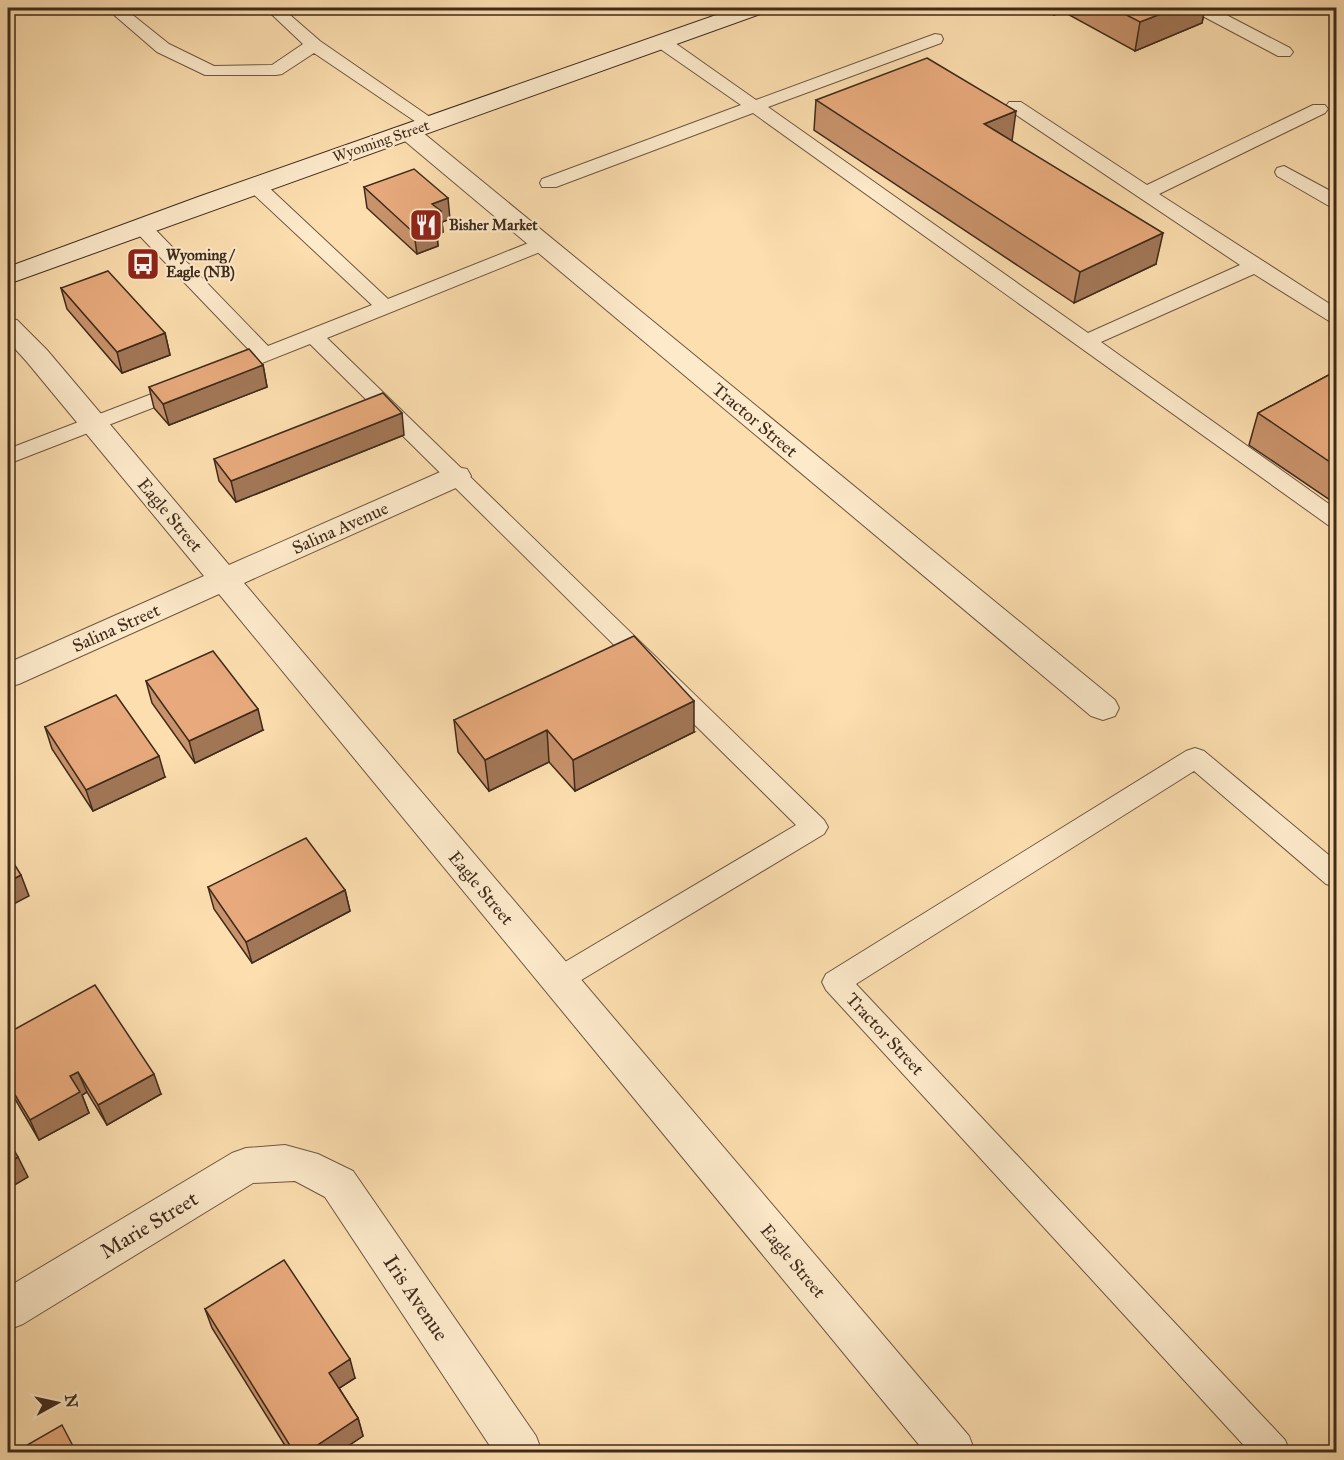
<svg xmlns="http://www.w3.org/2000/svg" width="1344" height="1460" font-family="'IM FELL Great Primer',serif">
	<rect width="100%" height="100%" fill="#fcdeaf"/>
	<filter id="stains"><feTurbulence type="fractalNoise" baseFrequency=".00333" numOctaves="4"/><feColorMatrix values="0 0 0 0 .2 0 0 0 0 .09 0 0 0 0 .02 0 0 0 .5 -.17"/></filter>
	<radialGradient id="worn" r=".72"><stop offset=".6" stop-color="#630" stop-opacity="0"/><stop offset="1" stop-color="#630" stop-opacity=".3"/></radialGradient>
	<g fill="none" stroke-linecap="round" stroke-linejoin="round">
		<g stroke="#6e5741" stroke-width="2">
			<path id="lane" d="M 106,8 L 124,8 L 169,44 L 214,66 L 272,65 L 303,44 L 265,8 L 282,8 L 320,41 L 440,124 L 437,128 L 425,128 L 314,53 L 282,74 L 276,75 L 205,75 L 157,52 Z
				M 1193,8 L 1213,8 L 1290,48 L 1293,52 L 1290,56 L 1278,56 L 1195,12 Z
				M 935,34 L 941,35 L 943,39 L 941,43 L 768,107 L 1088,333 L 1240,265 L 1009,110 L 1006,106 L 1009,102 L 1021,102 L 1147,185 L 1313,105 L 1325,105 L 1328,109 L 1325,113 L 1159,194 L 1336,308 L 1336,323 L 1329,321 L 1254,274 L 1101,342 L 1336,509 L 1336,527 L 1328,525 L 753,113 L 556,187 L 542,187 L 540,183 L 542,179 L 741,105 L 656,46 L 654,42 L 656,38 L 668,38 L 756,100 Z
				M 1284,166 L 1336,194 L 1336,208 L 1329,206 L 1277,176 L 1275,172 L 1277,168 Z
				M 256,180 L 263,182 L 388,299 L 536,240 L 550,240 L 553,244 L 550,248 L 327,338 L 824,820 L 828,827 L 824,834 L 568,988 L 558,992 L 548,988 L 544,980 L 548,972 L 796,825 L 310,344 L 232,375 L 225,377 L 218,375 L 214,371 L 218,367 L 252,353 L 135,231 L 132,227 L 135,223 L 149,223 L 268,346 L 372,305 L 249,190 L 247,186 L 249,182 Z
				M 183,382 L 191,383 L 194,388 L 191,393 L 8,464 L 8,449 Z
				M 1195,748 L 1204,751 L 1336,861 L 1336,887 L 1326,884 L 1194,771 L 856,984 L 1285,1440 L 1290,1452 L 1250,1452 L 826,990 L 822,982 L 826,974 L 1186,751 Z"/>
		</g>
		<g stroke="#6e5741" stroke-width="2">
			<path id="street" d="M 408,125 L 416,127 L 1115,700 L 1119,708 L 1115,716 L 1103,720 L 1091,716 L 400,137 L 396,132 L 400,127 Z
				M 8,318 L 17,320 L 47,350 L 229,565 L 447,469 L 457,467 L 467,469 L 471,476 L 467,483 L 244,583 L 969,1436 L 975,1452 L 925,1452 L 219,594 L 19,684 L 8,687 L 8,663 L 204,576 L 27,362 L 8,341 Z
				M 285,1145 L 318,1154 L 353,1171 L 536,1436 L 542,1452 L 494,1452 L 325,1197 L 295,1181 L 253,1183 L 23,1324 L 8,1330 L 8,1287 L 232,1153 L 246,1148 Z"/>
		</g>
		<g stroke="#3e2a1c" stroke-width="2">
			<path id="secondary" d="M 736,8 L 766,8 L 763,13 L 8,284 L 8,267 L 198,197 Z"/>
		</g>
		<use href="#lane" fill="#fdeacb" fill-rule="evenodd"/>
		<use href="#street" fill="#fdeacb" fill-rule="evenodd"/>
		<use href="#secondary" fill="#fdeacb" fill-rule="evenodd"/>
	</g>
	<path fill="#c8926b" stroke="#3e2a1c" stroke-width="1.5" d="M 1039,8 L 1205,8 L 1202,23 L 1135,51 L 1064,12 L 1054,15 Z
		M 816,100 L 1012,141 L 1156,264 L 1074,303 L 814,130 Z
		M 364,187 L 450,219 L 442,222 L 443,232 L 437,235 L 438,246 L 417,254 L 367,208 Z
		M 61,288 L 165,333 L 170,355 L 122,373 L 67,309 Z
		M 263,365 L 267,387 L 169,425 L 154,408 L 149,387 Z
		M 1336,371 L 1336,504 L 1249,445 L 1258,413 Z
		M 404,435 L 236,502 L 219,481 L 214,459 Z
		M 146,681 L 263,730 L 195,763 L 152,703 Z
		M 454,720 L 694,732 L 575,791 L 549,762 L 489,791 L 458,752 Z
		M 45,727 L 165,777 L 93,811 L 52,749 Z
		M 208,887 L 345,890 L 350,911 L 252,963 L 214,909 Z
		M 8,1033 L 161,1094 L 107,1125 L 87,1092 L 82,1095 L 89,1113 L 39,1140 L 8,1087 Z
		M 205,1309 L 355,1378 L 339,1388 L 358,1418 L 363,1436 L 339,1452 L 289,1452 L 212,1328 Z"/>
	<path fill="#a27757" stroke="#3e2a1c" stroke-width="1.5" d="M 1055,8 L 1064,8 L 1064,12 L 1054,15 Z
		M 1176,8 L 1205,8 L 1202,23 L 1135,51 L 1140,22 Z
		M 1016,111 L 1012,141 L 984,124 Z
		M 448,198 L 450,219 L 442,222 L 443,232 L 437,235 L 438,246 L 417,254 L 414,233 L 427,216 L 432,204 Z
		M 1163,233 L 1156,264 L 1074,303 L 1080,272 Z
		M 165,333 L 170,355 L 122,373 L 117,352 Z
		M 263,365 L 267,387 L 169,425 L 163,404 Z
		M 402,413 L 404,435 L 236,502 L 231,481 Z
		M 694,701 L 694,732 L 575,791 L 573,760 Z
		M 258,709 L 263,730 L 195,763 L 189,741 Z
		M 547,730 L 549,762 L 489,791 L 485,760 Z
		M 159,756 L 165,777 L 93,811 L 86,790 Z
		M 21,875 L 29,896 L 8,907 L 8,882 Z
		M 345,890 L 350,911 L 252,963 L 246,942 Z
		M 78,1072 L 87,1092 L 82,1095 L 89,1113 L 39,1140 L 30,1120 L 70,1076 Z
		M 154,1074 L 161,1094 L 107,1125 L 98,1105 Z
		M 18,1157 L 28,1177 L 8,1189 L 8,1163 Z
		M 350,1359 L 355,1378 L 335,1391 L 329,1373 Z
		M 358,1418 L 363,1436 L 339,1452 L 307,1452 Z"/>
	<path fill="#e8aa7c" stroke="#3e2a1c" stroke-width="1.5" d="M 1113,8 L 1176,8 L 1140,22 Z
		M 927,58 L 1016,111 L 984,124 L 1163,233 L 1080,272 L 816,100 Z
		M 414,169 L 448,198 L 432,204 L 441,211 L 427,216 L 436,225 L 414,233 L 364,187 Z
		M 108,271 L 165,333 L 117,352 L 61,288 Z
		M 249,349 L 263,365 L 163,404 L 149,387 Z
		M 1336,371 L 1336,466 L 1258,413 Z
		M 383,393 L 402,413 L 231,481 L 214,459 Z
		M 634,636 L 694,701 L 573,760 L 547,730 L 485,760 L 454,720 Z
		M 213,651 L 258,709 L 189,741 L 146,681 Z
		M 116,695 L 159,756 L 86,790 L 45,727 Z
		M 306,838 L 345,890 L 246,942 L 208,887 Z
		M 8,854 L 21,875 L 8,882 Z
		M 95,985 L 154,1074 L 98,1105 L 78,1072 L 70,1076 L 80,1092 L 30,1120 L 8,1083 L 8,1033 Z
		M 8,1140 L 18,1157 L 8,1163 Z
		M 284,1260 L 350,1359 L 329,1373 L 358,1418 L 307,1452 L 294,1452 L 205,1309 Z
		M 62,1425 L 76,1452 L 15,1452 Z"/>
	<defs>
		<g id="restaurant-square" transform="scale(1.725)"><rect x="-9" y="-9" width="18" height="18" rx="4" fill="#8f2418" stroke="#fdeacb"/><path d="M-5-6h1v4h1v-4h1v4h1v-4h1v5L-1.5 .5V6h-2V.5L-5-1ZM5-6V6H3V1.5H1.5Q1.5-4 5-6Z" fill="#fff"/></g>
		<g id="bus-square" transform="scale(1.725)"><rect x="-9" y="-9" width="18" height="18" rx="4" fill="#8f2418" stroke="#fdeacb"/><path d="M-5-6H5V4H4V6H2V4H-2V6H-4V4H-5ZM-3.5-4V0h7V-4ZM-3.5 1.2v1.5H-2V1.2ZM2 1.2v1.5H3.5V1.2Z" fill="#fff"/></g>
	</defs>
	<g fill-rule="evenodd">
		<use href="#restaurant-square" x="426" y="225"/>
		<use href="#bus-square" x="143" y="264"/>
	</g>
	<g text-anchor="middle" stroke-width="4.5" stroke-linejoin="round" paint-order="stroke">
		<g font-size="15" fill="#3e2a1c" stroke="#fdeacb">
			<text transform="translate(381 141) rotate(-19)" y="5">Wyoming Street</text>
		</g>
		<g font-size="15" font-weight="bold" fill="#3e2a1c" stroke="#fdeacb" text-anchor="start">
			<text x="449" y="230">Bisher Market</text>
			<text x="166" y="260">Wyoming /<tspan x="166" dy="17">Eagle (NB)</tspan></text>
		</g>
		<g font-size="18" fill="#3e2a1c" stroke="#fdeacb">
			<text transform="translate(755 420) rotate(40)" y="6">Tractor Street</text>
			<text transform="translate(170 515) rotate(50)" y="6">Eagle Street</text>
			<text transform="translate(340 528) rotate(-24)" y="6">Salina Avenue</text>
			<text transform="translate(116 628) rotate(-24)" y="6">Salina Street</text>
			<text transform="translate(481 888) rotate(50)" y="6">Eagle Street</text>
			<text transform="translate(885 1034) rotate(47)" y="6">Tractor Street</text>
			<text transform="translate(793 1261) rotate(50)" y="6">Eagle Street</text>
		</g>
		<g font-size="21" fill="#3e2a1c" stroke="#fdeacb">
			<text transform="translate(149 1225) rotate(-31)" y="7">Marie Street</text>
			<text transform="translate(416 1298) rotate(56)" y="7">Iris Avenue</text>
		</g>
	</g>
	<rect width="1344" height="1460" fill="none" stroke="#fcdeaf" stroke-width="30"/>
	<rect x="9" y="9" width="1326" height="1442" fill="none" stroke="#3e2a1c" stroke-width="3"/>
	<rect x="15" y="15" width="1314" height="1430" fill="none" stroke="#3e2a1c" stroke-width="1.5"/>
	<g transform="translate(57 1403) rotate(82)" stroke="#fdeacb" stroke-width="4.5" paint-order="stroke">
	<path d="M0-4.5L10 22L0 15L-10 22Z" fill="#3e2a1c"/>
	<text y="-9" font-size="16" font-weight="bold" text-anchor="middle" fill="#3e2a1c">N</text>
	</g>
	<rect width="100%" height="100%" filter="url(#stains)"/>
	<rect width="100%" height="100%" fill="url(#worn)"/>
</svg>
